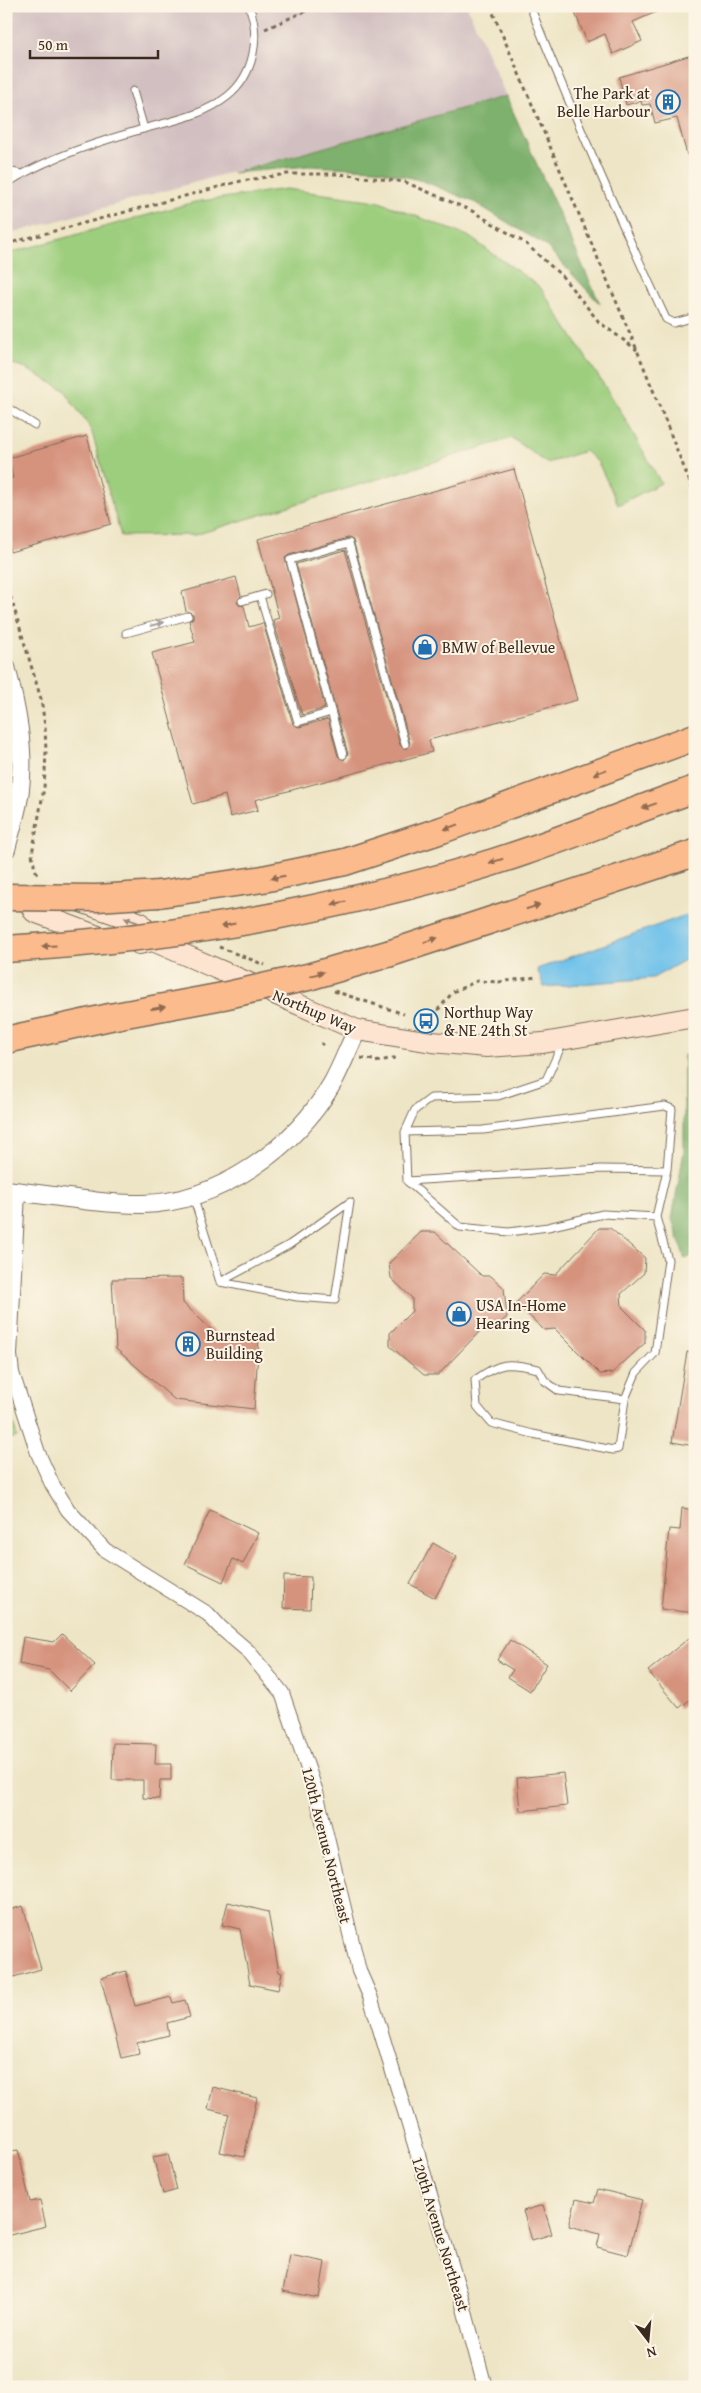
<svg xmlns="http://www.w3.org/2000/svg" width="701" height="2393" font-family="'Gentium Book Plus',serif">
	<rect width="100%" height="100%" fill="#fcf5e5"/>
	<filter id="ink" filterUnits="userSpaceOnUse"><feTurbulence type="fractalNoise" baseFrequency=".02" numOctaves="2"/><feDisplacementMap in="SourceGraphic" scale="10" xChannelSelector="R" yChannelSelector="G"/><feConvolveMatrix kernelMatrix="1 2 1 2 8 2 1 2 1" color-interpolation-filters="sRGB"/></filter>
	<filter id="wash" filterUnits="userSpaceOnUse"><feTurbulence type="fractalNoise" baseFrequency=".0096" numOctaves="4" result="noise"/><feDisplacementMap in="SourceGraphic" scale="20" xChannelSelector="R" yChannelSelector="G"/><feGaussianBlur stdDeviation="1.12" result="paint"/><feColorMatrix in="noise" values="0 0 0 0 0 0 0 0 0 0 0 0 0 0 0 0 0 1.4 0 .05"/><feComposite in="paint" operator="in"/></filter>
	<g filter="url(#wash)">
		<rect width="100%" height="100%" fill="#eee5c6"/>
		<path fill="#d2bfc1" d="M 6,6 L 467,6 L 506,96 L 6,235 Z"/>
		<path fill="#9dce7e" stroke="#6c7c4e" d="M 286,189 L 377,201 L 468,236 L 540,287 L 617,405 L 661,483 L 618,505 L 598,462 L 585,451 L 547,463 L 512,438 L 195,535 L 121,536 L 91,429 L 63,389 L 21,366 L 6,363 L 6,254 L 195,202 Z
			M 6,1396 L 17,1437 L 6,1440 Z"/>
		<path fill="#7eb16d" stroke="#5c6e46" d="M 506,96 L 600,304 L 546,246 L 474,202 L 423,181 L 375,169 L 308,166 L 233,173 Z
			M 684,1055 L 695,1055 L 695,1255 L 685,1259 L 672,1219 L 684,1151 Z"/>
		<path fill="#6ec1ea" stroke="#547684" d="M 686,915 L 695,923 L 694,955 L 653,978 L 544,987 L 537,969 Z"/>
		<g id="blocks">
			<path fill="#d5937e" d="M 572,6 L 670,6 L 633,22 L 642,41 L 613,54 L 605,34 L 587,42 Z
				M 695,54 L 695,150 L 687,155 L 677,118 L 655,123 L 650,104 L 642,105 L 641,101 L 626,105 L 619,77 Z
				M 87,436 L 111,524 L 10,552 L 6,538 L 6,480 L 13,478 L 8,458 Z
				M 514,469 L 577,700 L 429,740 L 432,752 L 255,800 L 258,810 L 230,817 L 225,795 L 193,804 L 152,653 L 195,642 L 189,621 L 193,618 L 193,614 L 186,611 L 182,592 L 236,577 L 241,596 L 237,602 L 239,605 L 244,606 L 249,627 L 263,623 L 293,724 L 299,727 L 328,719 L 338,756 L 344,760 L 348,754 L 296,564 L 345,550 L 400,745 L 407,749 L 410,743 L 353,540 L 348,538 L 289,555 L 285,558 L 325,708 L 302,715 L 273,620 L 279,618 L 258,539 Z
				M 599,1228 L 610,1228 L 645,1258 L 644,1273 L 621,1294 L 622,1307 L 645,1330 L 645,1343 L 612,1373 L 600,1374 L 555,1329 L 544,1330 L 516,1303 L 544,1274 L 555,1275 Z
				M 421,1232 L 435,1232 L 482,1276 L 491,1276 L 504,1288 L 507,1317 L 492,1331 L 481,1330 L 438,1375 L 424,1375 L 390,1346 L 390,1333 L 412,1311 L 412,1298 L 391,1278 L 389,1263 Z
				M 182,1278 L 183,1303 L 217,1335 L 259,1339 L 254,1409 L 175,1400 L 116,1349 L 112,1279 Z
				M 687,1352 L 695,1353 L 695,1446 L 672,1442 Z
				M 682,1508 L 695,1510 L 695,1613 L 661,1609 L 669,1529 L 680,1530 Z
				M 210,1510 L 258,1533 L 243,1564 L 233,1559 L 223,1582 L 185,1564 Z
				M 433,1543 L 457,1557 L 435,1598 L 410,1584 Z
				M 284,1576 L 311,1577 L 310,1609 L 283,1608 Z
				M 62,1634 L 95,1665 L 70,1691 L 49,1670 L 19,1664 L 23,1637 L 54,1642 Z
				M 689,1638 L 695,1644 L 695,1696 L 679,1708 L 648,1671 Z
				M 510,1640 L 547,1664 L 530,1691 L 508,1677 L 513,1670 L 497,1660 Z
				M 113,1743 L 156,1744 L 155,1764 L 171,1764 L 171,1780 L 160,1780 L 159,1799 L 143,1798 L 143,1780 L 112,1780 Z
				M 563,1773 L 567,1806 L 520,1811 L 517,1778 Z
				M 228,1902 L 268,1912 L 279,1972 L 282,1973 L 278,1990 L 250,1984 L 240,1929 L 222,1925 Z
				M 23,1906 L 41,1969 L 10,1978 L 6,1965 L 6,1911 Z
				M 126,1971 L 135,2006 L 171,1997 L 173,2003 L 185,2000 L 190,2017 L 167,2023 L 169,2035 L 137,2043 L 139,2054 L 121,2058 L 101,1978 Z
				M 213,2087 L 257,2098 L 244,2157 L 220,2152 L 229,2114 L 208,2109 Z
				M 18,2150 L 30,2202 L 40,2200 L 46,2226 L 6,2236 L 6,2152 Z
				M 168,2154 L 177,2190 L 163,2194 L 153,2157 Z
				M 598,2189 L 642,2200 L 628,2255 L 597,2247 L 600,2234 L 569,2226 L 576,2199 L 594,2203 Z
				M 543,2205 L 552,2234 L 532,2240 L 523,2211 Z
				M 290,2255 L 325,2262 L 319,2298 L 283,2291 Z"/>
		</g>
	</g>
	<g filter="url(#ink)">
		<use href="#blocks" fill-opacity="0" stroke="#7a6b59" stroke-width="1"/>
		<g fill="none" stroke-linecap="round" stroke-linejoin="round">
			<g stroke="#7a6b59" stroke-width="9">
				<path id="service" d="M 530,6 C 572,112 618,216 666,319 L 674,323 L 695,317
					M 133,91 L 144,129
					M 695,155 L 692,156 L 695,167
					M 6,171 L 22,174
					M 6,184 C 42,160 94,143 136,131 C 166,122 202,117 228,96 C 254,75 261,37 249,6
					M 6,407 L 35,425
					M 260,596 L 298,722 L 331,712
					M 242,601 L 266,594
					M 126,633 L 188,616
					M 343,755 L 290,560 L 349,543 L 405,744
					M 405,1132 L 407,1181 L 601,1169 L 667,1170 L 672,1109 L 665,1106 L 483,1130 L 405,1132 L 415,1110 L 431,1098 L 498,1096 L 546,1080 L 563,1042
					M 407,1181 L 460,1227 L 509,1232 L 548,1227 L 603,1214 L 656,1217 L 667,1170
					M 193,1196 L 220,1282 L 297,1297 L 335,1300 L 350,1202 L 289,1245 L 220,1282
					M 625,1399 L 559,1391 L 545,1381 L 538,1369 C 507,1362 500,1362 475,1380 L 477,1406 L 491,1423 L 533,1434 L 613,1450 L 618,1449 L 625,1399 L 636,1373 L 655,1353 L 668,1260 L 656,1217"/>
			</g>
			<g stroke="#7a6b59" stroke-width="16">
				<path id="minor" d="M 18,1191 L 10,1355 L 12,1373 L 38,1453 L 52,1484 L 68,1510 L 105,1550 L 208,1614 L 220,1627 L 248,1651 L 282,1693 L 316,1792 L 359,1971 L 370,1996 L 461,2297 L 485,2387"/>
			</g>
			<g stroke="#7a6b59" stroke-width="20">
				<path id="tertiary" d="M 6,667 C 16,706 25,748 20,789 C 18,809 11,829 6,849
					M 6,1190 C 52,1195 97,1204 142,1204 C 219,1203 296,1147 333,1082 C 342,1065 349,1047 357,1030"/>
			</g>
			<g stroke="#7a6b59" stroke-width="22">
				<path id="secondary" d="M 24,894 L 34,912 L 106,939
					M 81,902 L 141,923 L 153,941
					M 139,944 L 153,941 L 357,1030 L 432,1042 L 487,1047 L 543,1043 L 695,1017"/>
			</g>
			<g stroke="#7a6b59" stroke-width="29">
				<path id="motorway" d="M 159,894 L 263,879 L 345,862 L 442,830 L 695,737
					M 275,916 C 360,899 443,880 524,852 C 582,832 638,809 695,789
					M 391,953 L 695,853
					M 6,1040 L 110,1017"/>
			</g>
			<path stroke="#7a6b59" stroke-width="3" stroke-dasharray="4 4" stroke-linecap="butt" d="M 296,6 L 299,14
				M 490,6 L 637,350 L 695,495
				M 265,29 L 317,6
				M 6,244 L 241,181 L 287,174 L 339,174 L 405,182 L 472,211 L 525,243 L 562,276 L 599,322 L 637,350
				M 6,581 L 41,699 L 45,726 L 46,753 L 44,788 L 32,854 L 35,870 L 40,876
				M 219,947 L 265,965
				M 334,991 L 404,1014
				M 435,1026 L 437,1011 L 453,992 L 477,981 L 499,982 L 537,977
				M 321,1045 L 323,1043
				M 361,1058 L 373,1060 L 375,1062 L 394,1058 L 395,1053"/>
			<use href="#service" stroke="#fff" stroke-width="7"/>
			<use href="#minor" stroke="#fff" stroke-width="14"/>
			<use href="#tertiary" stroke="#fff" stroke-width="18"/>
			<use href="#secondary" stroke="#fde4d1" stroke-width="20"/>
			<use href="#motorway" stroke="#fbbb8c" stroke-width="26"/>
			<g stroke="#7a6b59" stroke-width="29" stroke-linecap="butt">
				<path id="motorway-bridge" d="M 6,897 L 97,898 L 159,894
					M 6,949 C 97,943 186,933 275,916
					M 110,1017 L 223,996 L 308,977 L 391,953"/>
			</g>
			<use href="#motorway-bridge" stroke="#fbbb8c" stroke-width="26"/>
		</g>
		<defs><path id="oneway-solid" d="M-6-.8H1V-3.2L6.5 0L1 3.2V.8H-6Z" transform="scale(1.25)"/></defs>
		<use fill="#a79f9a" href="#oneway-solid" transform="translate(157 624) rotate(-15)"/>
		<g fill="#916b50">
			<use href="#oneway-solid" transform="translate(600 772) rotate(160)"/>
			<use href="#oneway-solid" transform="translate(649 806) rotate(160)"/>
			<use href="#oneway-solid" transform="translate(451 827) rotate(160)"/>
			<use href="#oneway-solid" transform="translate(496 861) rotate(162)"/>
			<use href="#oneway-solid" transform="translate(278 877) rotate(170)"/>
			<use href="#oneway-solid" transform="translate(339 903) rotate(168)"/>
			<use href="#oneway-solid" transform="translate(533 907) rotate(-18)"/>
			<use href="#oneway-solid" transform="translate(228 925) rotate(169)"/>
			<use href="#oneway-solid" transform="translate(431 940) rotate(-18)"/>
			<use href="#oneway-solid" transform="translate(49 946) rotate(176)"/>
			<use href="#oneway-solid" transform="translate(317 974) rotate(-16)"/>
			<use href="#oneway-solid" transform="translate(158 1008) rotate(-10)"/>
		</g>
		<use fill="#9c8778" href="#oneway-solid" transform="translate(131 920) rotate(-160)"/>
	</g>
	<defs>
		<g id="building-ring" transform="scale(1.25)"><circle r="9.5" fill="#fcf5e5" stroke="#1f6fb2" stroke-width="1.5"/><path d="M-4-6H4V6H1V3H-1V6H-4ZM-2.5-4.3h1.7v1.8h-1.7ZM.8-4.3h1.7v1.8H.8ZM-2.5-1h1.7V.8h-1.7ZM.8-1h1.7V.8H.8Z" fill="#1f6fb2"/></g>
		<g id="shop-ring" transform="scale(1.25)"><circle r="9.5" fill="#fcf5e5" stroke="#1f6fb2" stroke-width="1.5"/><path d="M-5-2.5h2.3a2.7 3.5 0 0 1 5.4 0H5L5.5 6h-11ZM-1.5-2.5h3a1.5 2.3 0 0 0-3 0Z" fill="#1f6fb2"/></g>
		<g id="bus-ring" transform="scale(1.25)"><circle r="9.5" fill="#fcf5e5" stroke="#1f6fb2" stroke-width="1.5"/><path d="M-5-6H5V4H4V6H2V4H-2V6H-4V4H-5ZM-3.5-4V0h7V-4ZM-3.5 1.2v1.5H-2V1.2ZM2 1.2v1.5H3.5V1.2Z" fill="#1f6fb2"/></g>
	</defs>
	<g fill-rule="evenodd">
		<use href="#building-ring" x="668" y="102"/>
		<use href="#shop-ring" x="425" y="647"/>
		<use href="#bus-ring" x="426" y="1021"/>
		<use href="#shop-ring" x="459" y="1314"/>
		<use href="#building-ring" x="188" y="1344"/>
	</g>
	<g text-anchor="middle" stroke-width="4" stroke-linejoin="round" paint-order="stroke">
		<g font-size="16" fill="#3b2a1e" stroke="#fcf5e5" text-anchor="start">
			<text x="650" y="99" text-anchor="end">The Park at<tspan x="650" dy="18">Belle Harbour</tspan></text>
			<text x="442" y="653">BMW of Bellevue</text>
			<text x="444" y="1018">Northup Way<tspan x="444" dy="18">&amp; NE 24th St</tspan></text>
			<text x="476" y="1311">USA In-Home<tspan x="476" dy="18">Hearing</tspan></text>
			<text x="206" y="1341">Burnstead<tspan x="206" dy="18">Building</tspan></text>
		</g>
		<g font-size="16" fill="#3b2a1e" stroke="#fcf5e5">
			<text transform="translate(315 1011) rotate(23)" y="6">Northup Way</text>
			<text transform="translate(327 1845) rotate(76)" y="6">120th Avenue Northeast</text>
			<text transform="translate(441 2234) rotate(73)" y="6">120th Avenue Northeast</text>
		</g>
	</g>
	<rect width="701" height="2393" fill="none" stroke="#fcf5e5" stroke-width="25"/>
	<g transform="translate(648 2340) rotate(164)" stroke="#fcf5e5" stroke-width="4" paint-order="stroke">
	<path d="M0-4L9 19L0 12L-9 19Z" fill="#3b2a1e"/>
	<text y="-8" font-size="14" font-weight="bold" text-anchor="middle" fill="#3b2a1e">N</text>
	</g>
	<path d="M30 50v8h128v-8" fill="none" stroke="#3b2a1e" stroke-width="2.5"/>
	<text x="38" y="50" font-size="15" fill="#3b2a1e" stroke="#fcf5e5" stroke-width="4" paint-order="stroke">50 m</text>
</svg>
